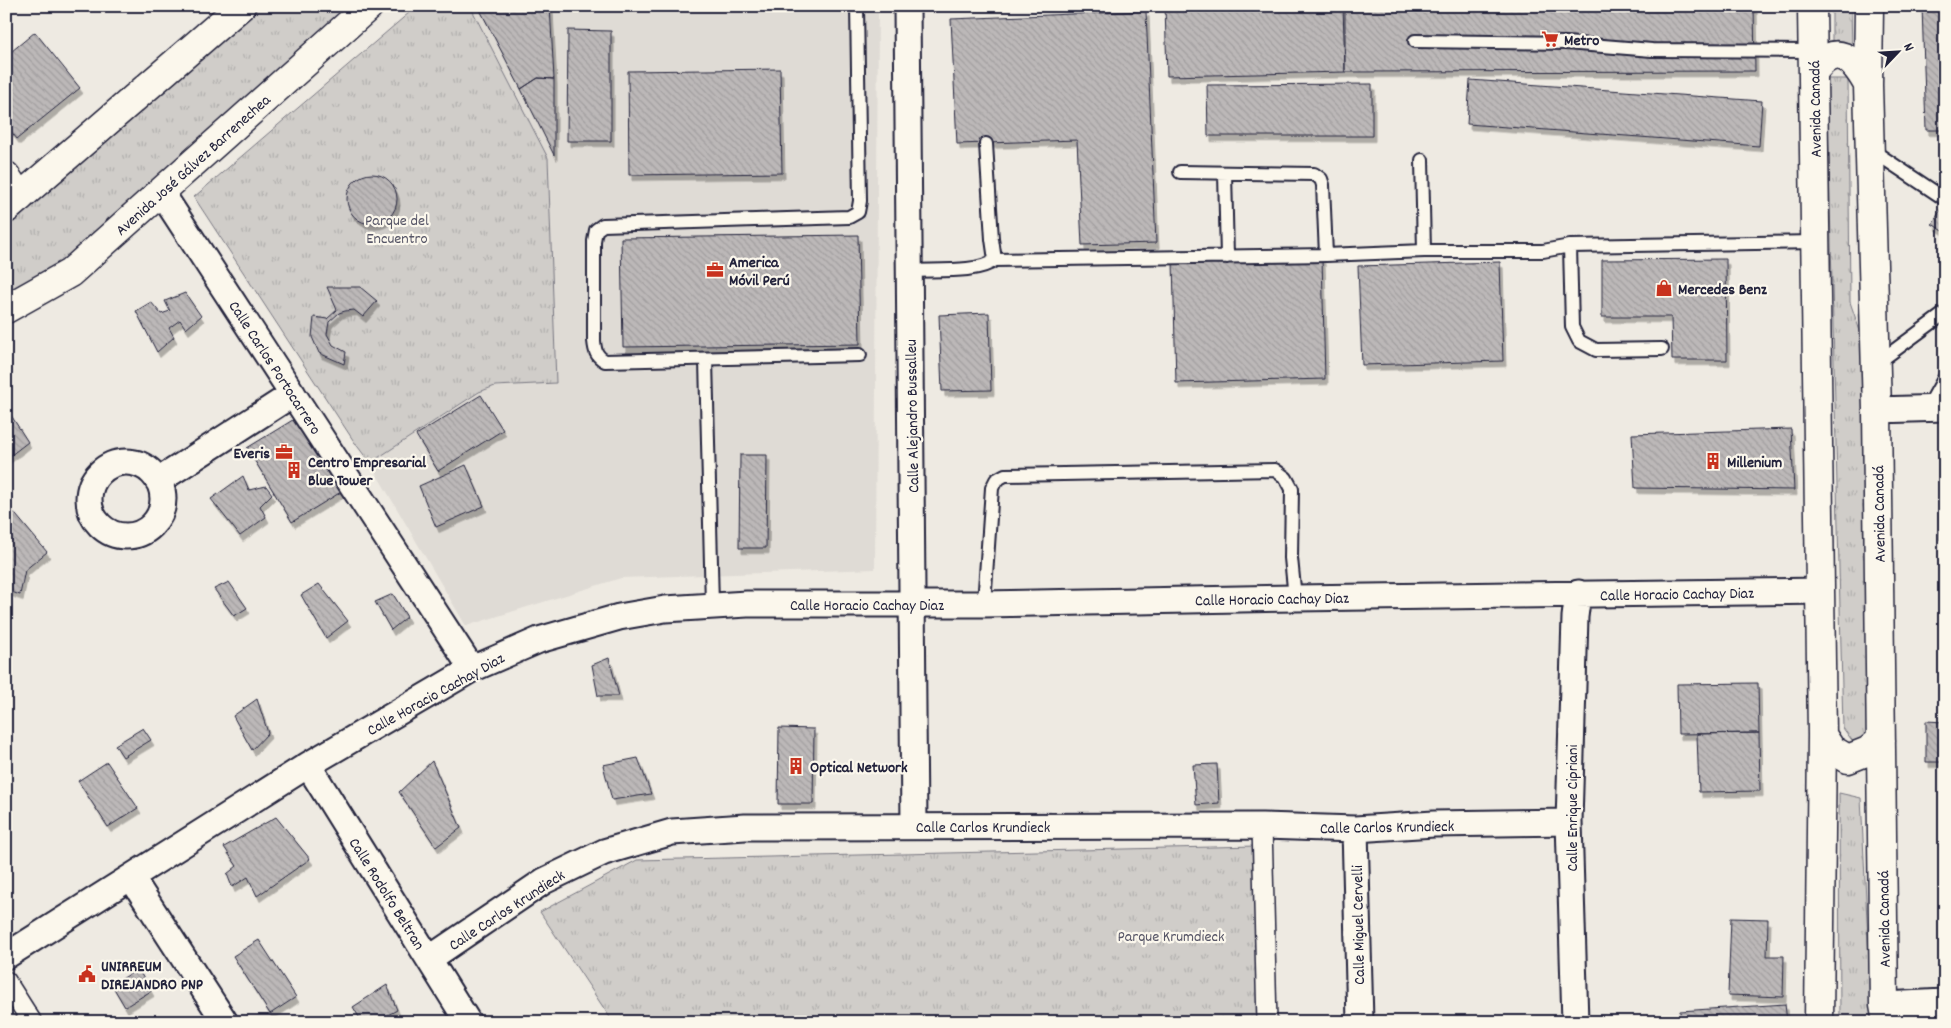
<svg xmlns="http://www.w3.org/2000/svg" width="1951" height="1028" font-family="Dekko,sans-serif">
	<defs>
		<pattern id="grass-tufts" width="24" height="20" patternUnits="userSpaceOnUse" patternTransform="scale(1.25)"><rect width="24" height="20" fill="#d0cdc9"/><path d="M3 7l-1-3M5 7V3M7 7l1-3M15 17l-1-3M17 17v-4M19 17l1-3" fill="none" stroke="#b2b0ae"/></pattern>
		<pattern id="building-back-hatch" width="6" height="6" patternUnits="userSpaceOnUse" patternTransform="scale(1.25)"><rect width="6" height="6" fill="#bcb8b8"/><path d="M-1 5l2 2M0 0l6 6M5-1l2 2" fill="none" stroke="#a19e9f"/></pattern>
		<filter id="shadow"><feDropShadow dx="3" dy="5.5" stdDeviation="0" flood-color="#0004"/></filter>
	</defs>
	<rect width="100%" height="100%" fill="#eeeae2"/>
	<filter id="ink" filterUnits="userSpaceOnUse"><feTurbulence type="fractalNoise" baseFrequency=".02" numOctaves="2"/><feDisplacementMap in="SourceGraphic" scale="10" xChannelSelector="R" yChannelSelector="G"/><feConvolveMatrix kernelMatrix="1 2 1 2 8 2 1 2 1" color-interpolation-filters="sRGB"/></filter>
	<g filter="url(#ink)">
		<path fill="#dfdbd5" d="M 470,6 L 878,6 L 875,569 L 621,578 L 466,626 L 370,463 L 479,392 L 495,386 L 556,383 L 548,158 Z"/>
		<path fill="url(#grass-tufts)" stroke="#797882" d="M 261,6 L 349,6 L 135,207 L 16,295 L 6,300 L 6,225 L 95,151 Z
			M 417,6 L 470,6 L 548,158 L 556,383 L 495,386 L 479,392 L 370,463 L 355,443 L 194,197 Z
			M 1832,6 L 1851,6 L 1852,53 L 1832,43 Z
			M 1827,79 L 1848,79 L 1850,302 L 1862,337 L 1874,728 L 1867,740 L 1854,743 L 1843,728 Z
			M 1839,793 L 1861,798 L 1872,1022 L 1840,1022 Z
			M 1257,846 L 1258,1022 L 613,1022 L 540,912 L 637,860 Z"/>
		<path fill="url(#building-back-hatch)" stroke="#22223b" filter="url(#shadow)" d="M 478,6 L 550,6 L 554,79 L 538,78 L 521,89 Z
			M 1165,6 L 1343,6 L 1345,72 L 1167,76 Z
			M 1345,6 L 1754,6 L 1755,71 L 1345,72 Z
			M 1922,6 L 1945,6 L 1945,130 L 1926,130 Z
			M 1146,11 L 1156,243 L 1082,245 L 1077,140 L 957,144 L 951,19 Z
			M 568,30 L 611,31 L 611,141 L 567,141 Z
			M 35,32 L 80,88 L 17,139 L 6,125 L 6,56 Z
			M 780,69 L 782,173 L 629,175 L 628,71 Z
			M 538,78 L 554,79 L 554,155 L 521,89 Z
			M 1470,80 L 1762,101 L 1759,146 L 1467,124 Z
			M 1372,84 L 1372,136 L 1208,136 L 1207,85 Z
			M347 199a25 25 0 1 1 50 0a25 25 0 1 1-50 0Z
			M 1945,203 L 1945,232 L 1932,224 Z
			M 858,235 L 860,344 L 623,347 L 621,238 Z
			M 1322,258 L 1325,379 L 1176,383 L 1173,261 Z
			M 1726,259 L 1727,360 L 1672,360 L 1671,317 L 1602,317 L 1602,260 Z
			M 1500,262 L 1503,361 L 1362,365 L 1358,266 Z
			M 327,287 L 360,287 L 377,301 L 363,317 L 354,310 L 345,311 L 339,313 L 329,322 L 327,334 L 333,345 L 346,352 L 344,364 L 319,353 L 312,337 L 314,317 L 327,319 L 337,310 Z
			M 185,293 L 201,316 L 186,329 L 180,320 L 169,328 L 174,337 L 157,352 L 136,311 L 151,302 L 161,314 L 170,311 L 165,301 Z
			M 989,313 L 991,390 L 942,391 L 939,315 Z
			M 481,395 L 503,430 L 438,471 L 416,435 Z
			M 7,409 L 28,442 L 6,459 L 6,410 Z
			M 296,418 L 341,492 L 292,522 L 247,448 Z
			M 1791,429 L 1794,490 L 1635,488 L 1632,434 Z
			M 740,455 L 767,455 L 766,548 L 739,548 Z
			M 466,465 L 484,506 L 436,527 L 419,486 Z
			M 243,476 L 249,490 L 266,486 L 272,494 L 260,506 L 266,517 L 240,536 L 211,499 Z
			M 1939,502 L 1945,502 L 1945,540 L 1940,540 Z
			M 6,503 L 47,552 L 25,570 L 20,595 L 6,590 Z
			M 229,582 L 247,608 L 234,616 L 214,589 Z
			M 319,584 L 348,621 L 326,638 L 301,595 Z
			M 393,594 L 407,617 L 391,630 L 375,602 Z
			M 609,658 L 619,696 L 598,696 L 592,665 Z
			M 1758,683 L 1759,733 L 1678,734 L 1677,684 Z
			M 257,699 L 268,733 L 252,750 L 233,716 Z
			M 1926,721 L 1945,722 L 1945,762 L 1926,762 Z
			M 143,728 L 151,740 L 123,757 L 115,745 Z
			M 779,728 L 814,729 L 813,804 L 778,804 Z
			M 1759,733 L 1760,791 L 1699,792 L 1697,734 Z
			M 638,758 L 651,794 L 612,800 L 603,765 Z
			M 432,761 L 461,828 L 436,847 L 399,792 Z
			M 107,762 L 138,808 L 108,827 L 78,781 Z
			M 1217,764 L 1219,803 L 1196,805 L 1193,765 Z
			M 276,817 L 310,859 L 257,896 L 248,877 L 232,887 L 227,874 L 237,866 L 224,847 Z
			M 1731,918 L 1768,919 L 1767,956 L 1784,956 L 1783,997 L 1728,995 Z
			M 259,940 L 296,997 L 270,1014 L 233,956 Z
			M 138,969 L 151,991 L 125,1007 L 112,985 Z
			M 387,985 L 397,1010 L 375,1022 L 362,1022 L 353,1007 Z
			M 1785,1004 L 1787,1022 L 1680,1022 L 1680,1011 Z"/>
		<g fill="none" stroke-linecap="round" stroke-linejoin="round">
			<g stroke="#22223b" stroke-width="16">
				<path id="service" d="M 857,6 L 860,201 L 858,212 L 849,217 L 603,225 L 596,230 L 594,241 L 594,341 C 595,351 596,356 605,361 L 860,355
					M 1415,41 L 1566,43 L 1652,50 L 1813,51
					M 986,144 L 992,239 L 995,260 L 1326,255 L 1424,251 L 1543,251 L 1570,246 L 1816,242
					M 1870,149 L 1945,199
					M 1422,160 L 1424,251
					M 1180,172 L 1314,174 L 1321,179 L 1323,185 L 1326,255
					M 1225,173 L 1227,257
					M 1570,246 L 1572,327 L 1579,341 L 1596,350 L 1662,349
					M 909,271 C 933,269 977,274 995,260
					M 706,360 L 712,605
					M 1876,364 L 1945,313
					M 1927,409 L 1945,377
					M 984,604 L 992,488 L 996,480 L 1005,475 L 1275,470 L 1286,478 L 1292,489 L 1291,558 L 1295,598"/>
			</g>
			<g stroke="#22223b" stroke-width="22">
				<path id="pedestrian" d="M 1262,826 L 1267,1022
					M 6,981 L 32,1022"/>
			</g>
			<g stroke="#22223b" stroke-width="29">
				<path id="minor" d="M 907,6 L 914,826
					M 161,192 L 472,669
					M 1877,410 L 1945,408
					M89 499a37 37 0 1 1 74 0a37 37 0 1 1-74 0Z
					M 158,481 L 293,394
					M 308,765 L 468,1022
					M 1355,829 L 1360,1022
					M 131,877 L 225,1022
					M 6,956 L 308,765 L 472,669 L 539,640 L 619,617 L 665,609 L 747,604 L 984,604 L 1295,598 L 1820,591
					M 429,959 L 544,881 L 604,852 L 672,832 L 745,827 L 1262,826 L 1355,829 L 1434,824 L 1569,822
					M 1884,1005 L 1945,1002
					M 1575,1022 L 1569,822 L 1575,617 L 1578,593"/>
			</g>
			<g stroke="#22223b" stroke-width="31">
				<path id="tertiary" d="M 6,176 L 20,197"/>
			</g>
			<g stroke="#22223b" stroke-width="31">
				<path id="secondary" d="M 1812,6 L 1822,735 L 1819,1022
					M 1869,6 L 1868,85 L 1877,410 L 1884,1005 L 1887,1022
					M 1813,73 C 1835,40 1854,59 1868,85
					M 6,209 L 241,6
					M 6,309 L 70,273 L 369,6
					M 1822,735 L 1831,749 L 1848,759 L 1868,751 L 1881,740"/>
			</g>
			<use href="#service" stroke="#fbf7ec" stroke-width="12"/>
			<use href="#pedestrian" stroke="#fbf7ec" stroke-width="19"/>
			<use href="#minor" stroke="#fbf7ec" stroke-width="25"/>
			<use href="#tertiary" stroke="#fbf7ec" stroke-width="28"/>
			<use href="#secondary" stroke="#fbf7ec" stroke-width="28"/>
		</g>
	</g>
	<defs>
		<g id="supermarket-bare" transform="scale(1.35)"><path d="M-6-5.5h2.5l.6 2H6L4.5 2H-2.5L-4.4-4H-6ZM-1.5 3.2a1.3 1.3 0 1 0 .1 0ZM3 3.2a1.3 1.3 0 1 0 .1 0Z" fill="#c8321e" stroke="#fbf7ec" stroke-width="2.5" paint-order="stroke"/></g>
		<g id="office-bare" transform="scale(1.35)"><path d="M-6-3h4V-5.5h4V-3h4V5H-6ZM-1-4.5V-3h2v-1.5ZM-6 0V1H6V0Z" fill="#c8321e" stroke="#fbf7ec" stroke-width="2.5" paint-order="stroke"/></g>
		<g id="shop-bare" transform="scale(1.35)"><path d="M-5-2.5h2.3a2.7 3.5 0 0 1 5.4 0H5L5.5 6h-11ZM-1.5-2.5h3a1.5 2.3 0 0 0-3 0Z" fill="#c8321e" stroke="#fbf7ec" stroke-width="2.5" paint-order="stroke"/></g>
		<g id="building-bare" transform="scale(1.35)"><path d="M-4-6H4V6H1V3H-1V6H-4ZM-2.5-4.3h1.7v1.8h-1.7ZM.8-4.3h1.7v1.8H.8ZM-2.5-1h1.7V.8h-1.7ZM.8-1h1.7V.8H.8Z" fill="#c8321e" stroke="#fbf7ec" stroke-width="2.5" paint-order="stroke"/></g>
		<g id="civic-bare" transform="scale(1.35)"><path d="M-.6-6.5H3V-4.5H.6V-3L4-1V1h2V6H-6V1h2V-1L-.6-3ZM-1.2 2.5V6h2.4V2.5Z" fill="#c8321e" stroke="#fbf7ec" stroke-width="2.5" paint-order="stroke"/></g>
	</defs>
	<g fill-rule="evenodd">
		<use href="#supermarket-bare" x="1550" y="39"/>
		<use href="#office-bare" x="715" y="270"/>
		<use href="#shop-bare" x="1664" y="288"/>
		<use href="#office-bare" x="284" y="452"/>
		<use href="#building-bare" x="1713" y="461"/>
		<use href="#building-bare" x="294" y="470"/>
		<use href="#building-bare" x="796" y="766"/>
		<use href="#civic-bare" x="87" y="974"/>
	</g>
	<g text-anchor="middle" stroke-width="4.5" stroke-linejoin="round" paint-order="stroke">
		<g font-size="16" font-weight="bold" fill="#22223b" stroke="#fbf7ec" text-anchor="start">
			<text x="1564" y="45">Metro</text>
			<text x="729" y="267">America<tspan x="729" dy="18">Móvil Perú</tspan></text>
			<text x="1678" y="294">Mercedes Benz</text>
			<text x="270" y="458" text-anchor="end">Everis</text>
			<text x="308" y="467">Centro Empresarial<tspan x="308" dy="18">Blue Tower</tspan></text>
			<text x="1727" y="467">Millenium</text>
			<text x="810" y="772">Optical Network</text>
			<text x="101" y="971">UNIRREUM<tspan x="101" dy="18">DIREJANDRO PNP</tspan></text>
		</g>
		<g font-size="16" fill="#22223b" stroke="#fbf7ec">
			<text transform="translate(1814 109) rotate(-91)" y="6">Avenida Canadá</text>
			<text transform="translate(192 164) rotate(-42)" y="6">Avenida José Gálvez Barrenechea</text>
			<text transform="translate(276 367) rotate(57)" y="6">Calle Carlos Portocarrero</text>
			<text transform="translate(911 416) rotate(-91)" y="6">Calle Alejandro Bussalleu</text>
			<text transform="translate(1878 514) rotate(-91)" y="6">Avenida Canadá</text>
			<text transform="translate(1677 593) rotate(-1)" y="6">Calle Horacio Cachay Diaz</text>
			<text transform="translate(1272 598) rotate(-1)" y="6">Calle Horacio Cachay Diaz</text>
			<text x="867" y="610">Calle Horacio Cachay Diaz</text>
			<text transform="translate(435 693) rotate(-29)" y="6">Calle Horacio Cachay Diaz</text>
			<text transform="translate(1571 808) rotate(-90)" y="6">Calle Enrique Cipriani</text>
			<text x="983" y="832">Calle Carlos Krundieck</text>
			<text transform="translate(1387 826) rotate(-1)" y="6">Calle Carlos Krundieck</text>
			<text transform="translate(388 893) rotate(58)" y="6">Calle Rodolfo Beltran</text>
			<text transform="translate(506 909) rotate(-33)" y="6">Calle Carlos Krundieck</text>
			<text transform="translate(1883 919) rotate(-91)" y="6">Avenida Canadá</text>
			<text transform="translate(1357 925) rotate(-91)" y="6">Calle Miguel Cervelli</text>
		</g>
		<g font-size="16" fill="#565566" stroke="#fbf7ec">
			<text x="397" y="225">Parque del<tspan x="397" dy="18">Encuentro</tspan></text>
			<text x="1171" y="941">Parque Krumdieck</text>
		</g>
	</g>
	<rect width="1951" height="1028" fill="none" stroke="#fbf7ec" stroke-width="25"/>
	<rect x="12" y="12" width="1926" height="1003" fill="none" stroke="#22223b" stroke-width="2" filter="url(#ink)"/>
	<g transform="translate(1898 52) rotate(65)" stroke="#fbf7ec" stroke-width="4" paint-order="stroke">
	<path d="M0-4L9 19L0 12L-9 19Z" fill="#22223b"/>
	<text y="-8" font-size="14" font-weight="bold" text-anchor="middle" fill="#22223b">N</text>
	</g>
</svg>
